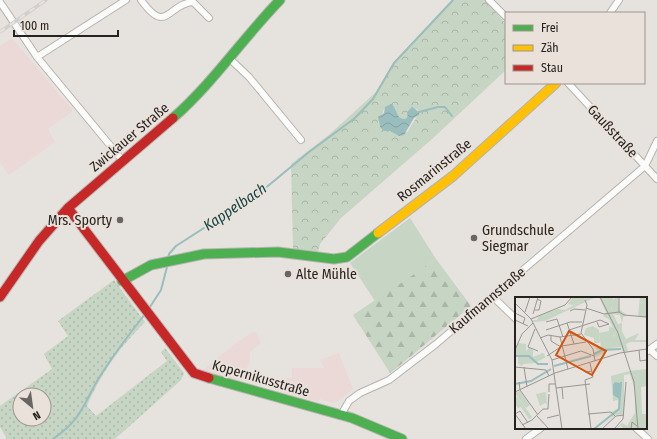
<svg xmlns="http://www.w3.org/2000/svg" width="657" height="439" font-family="'Fira Sans Condensed',sans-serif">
	<defs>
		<pattern id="grass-dots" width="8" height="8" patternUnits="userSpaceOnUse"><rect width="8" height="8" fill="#c6d5c4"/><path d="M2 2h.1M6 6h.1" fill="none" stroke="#aab7a8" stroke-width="1.8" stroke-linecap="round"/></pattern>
		<pattern id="forest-firs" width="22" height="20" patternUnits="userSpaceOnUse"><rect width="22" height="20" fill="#c6d5c4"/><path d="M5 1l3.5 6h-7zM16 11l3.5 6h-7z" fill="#aab7a8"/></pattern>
		<pattern id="park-crowns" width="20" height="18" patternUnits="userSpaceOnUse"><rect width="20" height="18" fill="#c6d5c4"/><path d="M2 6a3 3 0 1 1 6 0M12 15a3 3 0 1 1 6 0" fill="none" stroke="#aab7a8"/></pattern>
		<pattern id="water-waves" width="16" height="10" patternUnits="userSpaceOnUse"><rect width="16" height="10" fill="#99bebd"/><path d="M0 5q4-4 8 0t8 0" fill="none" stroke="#84a3a2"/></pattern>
	</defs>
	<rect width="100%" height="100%" fill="#e6e2de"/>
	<path fill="#ead9d7" d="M 12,38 L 73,111 L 48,129 L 55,142 L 9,175 L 0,163 L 0,46 Z
		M 255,331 L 261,343 L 250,352 L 250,361 L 241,381 L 206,372 L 204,369 L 240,340 Z
		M 339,353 L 353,389 L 340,400 L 333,403 L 320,399 L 318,402 L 279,391 L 279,378 L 292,378 L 292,368 L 324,368 L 320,360 Z"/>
	<path fill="url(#grass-dots)" fill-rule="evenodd" d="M 114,280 L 145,322 C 120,347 101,373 87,406 L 96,416 L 167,361 L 161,352 L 165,348 L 184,373 L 181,380 L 115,439 L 7,439 L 0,427 L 0,406 L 52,369 L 44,354 L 68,336 L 58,321 ZM 20,395 L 44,395 L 44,419 L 20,419 Z"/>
	<path fill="url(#forest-firs)" d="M 436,259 L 471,306 L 399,366 L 390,373 L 353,315 Z"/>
	<path fill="url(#park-crowns)" fill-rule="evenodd" d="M 452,0 L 485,0 L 506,24 L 506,70 L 432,139 L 341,218 L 320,244 L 318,252 L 293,249 L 291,164 L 330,134 L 376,92 L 393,63 ZM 384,109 L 395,110 L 399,117 L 403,119 L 407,118 L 408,113 L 417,109 L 419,112 C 417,119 411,124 408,132 L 387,131 L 380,127 L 378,122 Z"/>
	<path fill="#c6d5c4" d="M 410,218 L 436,259 L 375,301 L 350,263 Z"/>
	<path fill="url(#water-waves)" d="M 391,104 L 394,107 L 399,117 L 403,119 L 407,118 L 408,111 L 412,107 L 419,112 L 419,115 L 414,118 L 404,135 L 399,136 L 390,131 L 384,131 L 380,127 L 378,117 L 384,113 L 385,107 Z"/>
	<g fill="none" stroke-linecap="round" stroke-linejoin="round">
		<path stroke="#99bebd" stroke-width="2" d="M 419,112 L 438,107 L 445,107 L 452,116
			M 168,259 L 169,254 L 176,246 L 263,190 L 309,152 L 355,118 L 373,99 L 394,63 L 453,0
			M 148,310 L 161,290 L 168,263
			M 53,439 C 85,417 83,402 102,373 C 115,353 130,333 145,314"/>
		<g stroke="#b6b3b0" stroke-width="8">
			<path id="street" d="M 141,0 C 167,36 167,4 193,2 L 209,18
				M 489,0 L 506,17
				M 0,2 L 37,57 L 123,161
				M 610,13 L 619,0
				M 37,57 L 126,0
				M 229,58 L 249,77 L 301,140
				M 568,83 L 657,179
				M 492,296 L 516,319
				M 650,350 L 657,356
				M 646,352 L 657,344
				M 341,415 L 349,401 L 360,393 L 389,380 L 436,344 L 645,166 L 657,141
				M 636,428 L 648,439
				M 526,439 L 541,428"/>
		</g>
		<g stroke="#b6b3b0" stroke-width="11">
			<path id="fast" d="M 173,118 C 213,83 243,38 280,0
				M 122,281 L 151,265 L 204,254 L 278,252 L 334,259 L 347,257 L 378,233
				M 209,378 L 352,418 L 402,439"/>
		</g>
		<g stroke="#b6b3b0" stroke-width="11">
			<path id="slow" d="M 378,233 L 453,176 L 556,83"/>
		</g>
		<g stroke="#b6b3b0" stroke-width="11">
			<path id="jam" d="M 68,208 L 194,373 L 209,378
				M 0,297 L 39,241 L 68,208 L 173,118"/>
		</g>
		<use href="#street" stroke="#fbfbfa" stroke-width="6"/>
		<use href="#fast" stroke="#4caf50" stroke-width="9"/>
		<use href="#slow" stroke="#ffc107" stroke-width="9"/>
		<use href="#jam" stroke="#c62828" stroke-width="9"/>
		<g stroke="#d1cfce" stroke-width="3.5">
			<path id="rail" d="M 0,32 L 46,0"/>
		</g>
		<use href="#rail" stroke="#eae2da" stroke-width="2" stroke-dasharray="6" stroke-linecap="butt"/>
	</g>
	<g fill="#696562" stroke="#eae2da" stroke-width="1.5">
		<circle cx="120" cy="220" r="4"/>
		<circle cx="474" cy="238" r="4"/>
		<circle cx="288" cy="274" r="4"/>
	</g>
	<g text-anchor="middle" stroke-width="4" stroke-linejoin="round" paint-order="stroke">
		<g font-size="14" fill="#25221f" stroke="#eae2da">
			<text transform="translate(613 131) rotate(47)" y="5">Gaußstraße</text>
			<text transform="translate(129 137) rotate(-40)" y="5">Zwickauer Straße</text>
			<text transform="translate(434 170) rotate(-39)" y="5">Rosmarinstraße</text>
			<text transform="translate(487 300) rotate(-40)" y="5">Kaufmannstraße</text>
			<text transform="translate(261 378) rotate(16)" y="5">Kopernikusstraße</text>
		</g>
		<g font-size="14" fill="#25221f" stroke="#eae2da" text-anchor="start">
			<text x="112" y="225" text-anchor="end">Mrs. Sporty</text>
			<text x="482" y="235">Grundschule<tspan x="482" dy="16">Siegmar</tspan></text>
			<text x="296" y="279">Alte Mühle</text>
		</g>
		<g font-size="15" font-style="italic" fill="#114446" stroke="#eae2da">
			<text transform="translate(235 207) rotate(-34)" y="5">Kappelbach</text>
		</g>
	</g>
	<g transform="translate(515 297)">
		<rect width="132" height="132" fill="#e6e2de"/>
		<path d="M 58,0 L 73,0 L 58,8 L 53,7 ZM 84,0 L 97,0 L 99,3 L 96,10 L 98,17 L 103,27 L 107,26 L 107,34 L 111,42 L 124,36 L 120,43 L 132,43 L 132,45 L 115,45 L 111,47 L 113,54 L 108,55 L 106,50 L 95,51 L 106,53 L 91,53 L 90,56 L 80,60 L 79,56 L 85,53 L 79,52 L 90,48 L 101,37 ZM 125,0 L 132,0 L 132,21 L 123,19 ZM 78,29 L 84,33 L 85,46 L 79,46 L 79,41 L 69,38 L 71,31 ZM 132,72 L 132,89 L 126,90 L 127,117 L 132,117 L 132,132 L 109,132 L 106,129 L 100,132 L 107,126 L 112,129 L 120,116 L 120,93 L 114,74 ZM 31,92 L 32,108 L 30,106 L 25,109 L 21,97 L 31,95 ZM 2,99 L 17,120 L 14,122 L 6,110 L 3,111 L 0,107 Z" fill="#c6d5c4"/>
		<path d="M 73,0 L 81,0 L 30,24 L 18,25 L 17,23 L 22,23 L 24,19 L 43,12 L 50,13 ZM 100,0 L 103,1 L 104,12 L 112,18 L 108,20 L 107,26 L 105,18 L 98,17 L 96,9 ZM 91,16 L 101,34 L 101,37 L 98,39 L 99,48 L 86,50 L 84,36 L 94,34 L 94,29 L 98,31 L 95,23 L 88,19 ZM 114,74 L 115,77 L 109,78 L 109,117 L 100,118 L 84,132 L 97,120 L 95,116 L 104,111 L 103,103 L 98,104 L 96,79 ZM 100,85 L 106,86 L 104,102 L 98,98 L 98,87 Z" fill="#c6d5c4" fill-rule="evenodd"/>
		<path d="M 5,94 L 15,108 L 11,111 L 0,96 Z" fill="#c6d5c4"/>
		<path d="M 3,46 L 11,47 L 11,54 L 14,51 L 18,53 L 18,60 L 28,56 L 31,60 L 20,66 L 8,67 L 7,69 L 3,67 L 3,60 L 0,60 L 0,50 Z" fill="#c6d5c4"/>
		<path d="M 100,85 L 106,86 L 104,102 L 98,98 L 98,87 Z" fill="#99bebd"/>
		<path fill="none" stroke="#99bebd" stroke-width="2" d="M 79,57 L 87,53 L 106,52M 0,59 L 14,59 L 23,67 L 33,67M 39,69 L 76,59M 0,87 L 16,84 L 36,72M 79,132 L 104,112 L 106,85"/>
		<path fill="none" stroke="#999592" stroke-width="1" d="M 85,0 L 103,36 L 119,85 L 123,132M 104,0 L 104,15M 70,3 L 72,8 L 66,36 L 78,52 L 80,64M 0,6 L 16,22 L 37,63 L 47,132M 71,11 L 89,17 L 104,15M 20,13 L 24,13 L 26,4 L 22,2M 55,14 L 59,12 L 70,13M 10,15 L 15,0M 104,15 L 109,18 L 132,20M 0,16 L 10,21 L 8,27M 18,17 L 23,0M 16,22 L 50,8 L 57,0M 0,23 L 13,29M 31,25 L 42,22 L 48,40M 52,26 L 59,47M 20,32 L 13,50 L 23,54M 31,33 L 55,25 L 67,25M 54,33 L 85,23 L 94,27 L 84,30 L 82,25M 36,39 L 36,44 L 46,50M 45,40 L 53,72M 25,41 L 33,38 L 45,40 L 66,37M 0,53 L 7,37 L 18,26M 124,53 L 125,64 L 132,63M 32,59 L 47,49 L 71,45M 37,63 L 66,54 L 79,59M 75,66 L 78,80 L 70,83 L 76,132M 0,70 L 31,73 L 34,79M 9,70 L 12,90M 66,71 L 70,75 L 77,74M 4,85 L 5,93 L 23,118M 47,90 L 48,102M 41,91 L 75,87M 0,95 L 40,76 L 105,56 L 132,52M 34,95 L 34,87 L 40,87M 0,117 L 5,114 L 13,126M 0,117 L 11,132M 73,117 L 96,115 L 100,119M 22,119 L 34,132M 32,121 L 44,118M 7,128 L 17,123 L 28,112 L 33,112 L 34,97M 87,132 L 101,119 L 109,118M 99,132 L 108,122 L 111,85M 116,132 L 117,125 L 122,129"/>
		<path fill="#d4540e" fill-opacity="0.15" stroke="#d4540e" stroke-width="2" d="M 54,34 L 91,54 L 77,78 L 41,58 Z"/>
		<rect width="132" height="132" fill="none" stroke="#25221f" stroke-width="2"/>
	</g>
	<rect x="505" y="12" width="140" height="72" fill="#eae2da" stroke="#9b958f"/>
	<rect x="513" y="25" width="20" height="6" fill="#4caf50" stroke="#9b958f"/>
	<text x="541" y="32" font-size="12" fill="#25221f">Frei</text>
	<rect x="513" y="45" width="20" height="6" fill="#ffc107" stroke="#9b958f"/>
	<text x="541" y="52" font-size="12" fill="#25221f">Zäh</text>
	<rect x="513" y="65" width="20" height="6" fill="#c62828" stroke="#9b958f"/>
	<text x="541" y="72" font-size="12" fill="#25221f">Stau</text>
	<g transform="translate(32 407) rotate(151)"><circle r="19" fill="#eae2da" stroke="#9b958f"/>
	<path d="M0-3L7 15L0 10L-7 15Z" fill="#696562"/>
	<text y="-6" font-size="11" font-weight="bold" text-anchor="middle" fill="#25221f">N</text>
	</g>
	<path d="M14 30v6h104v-6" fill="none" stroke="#25221f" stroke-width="2"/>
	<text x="20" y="30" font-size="12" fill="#25221f" stroke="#eae2da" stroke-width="3" paint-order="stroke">100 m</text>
</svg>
